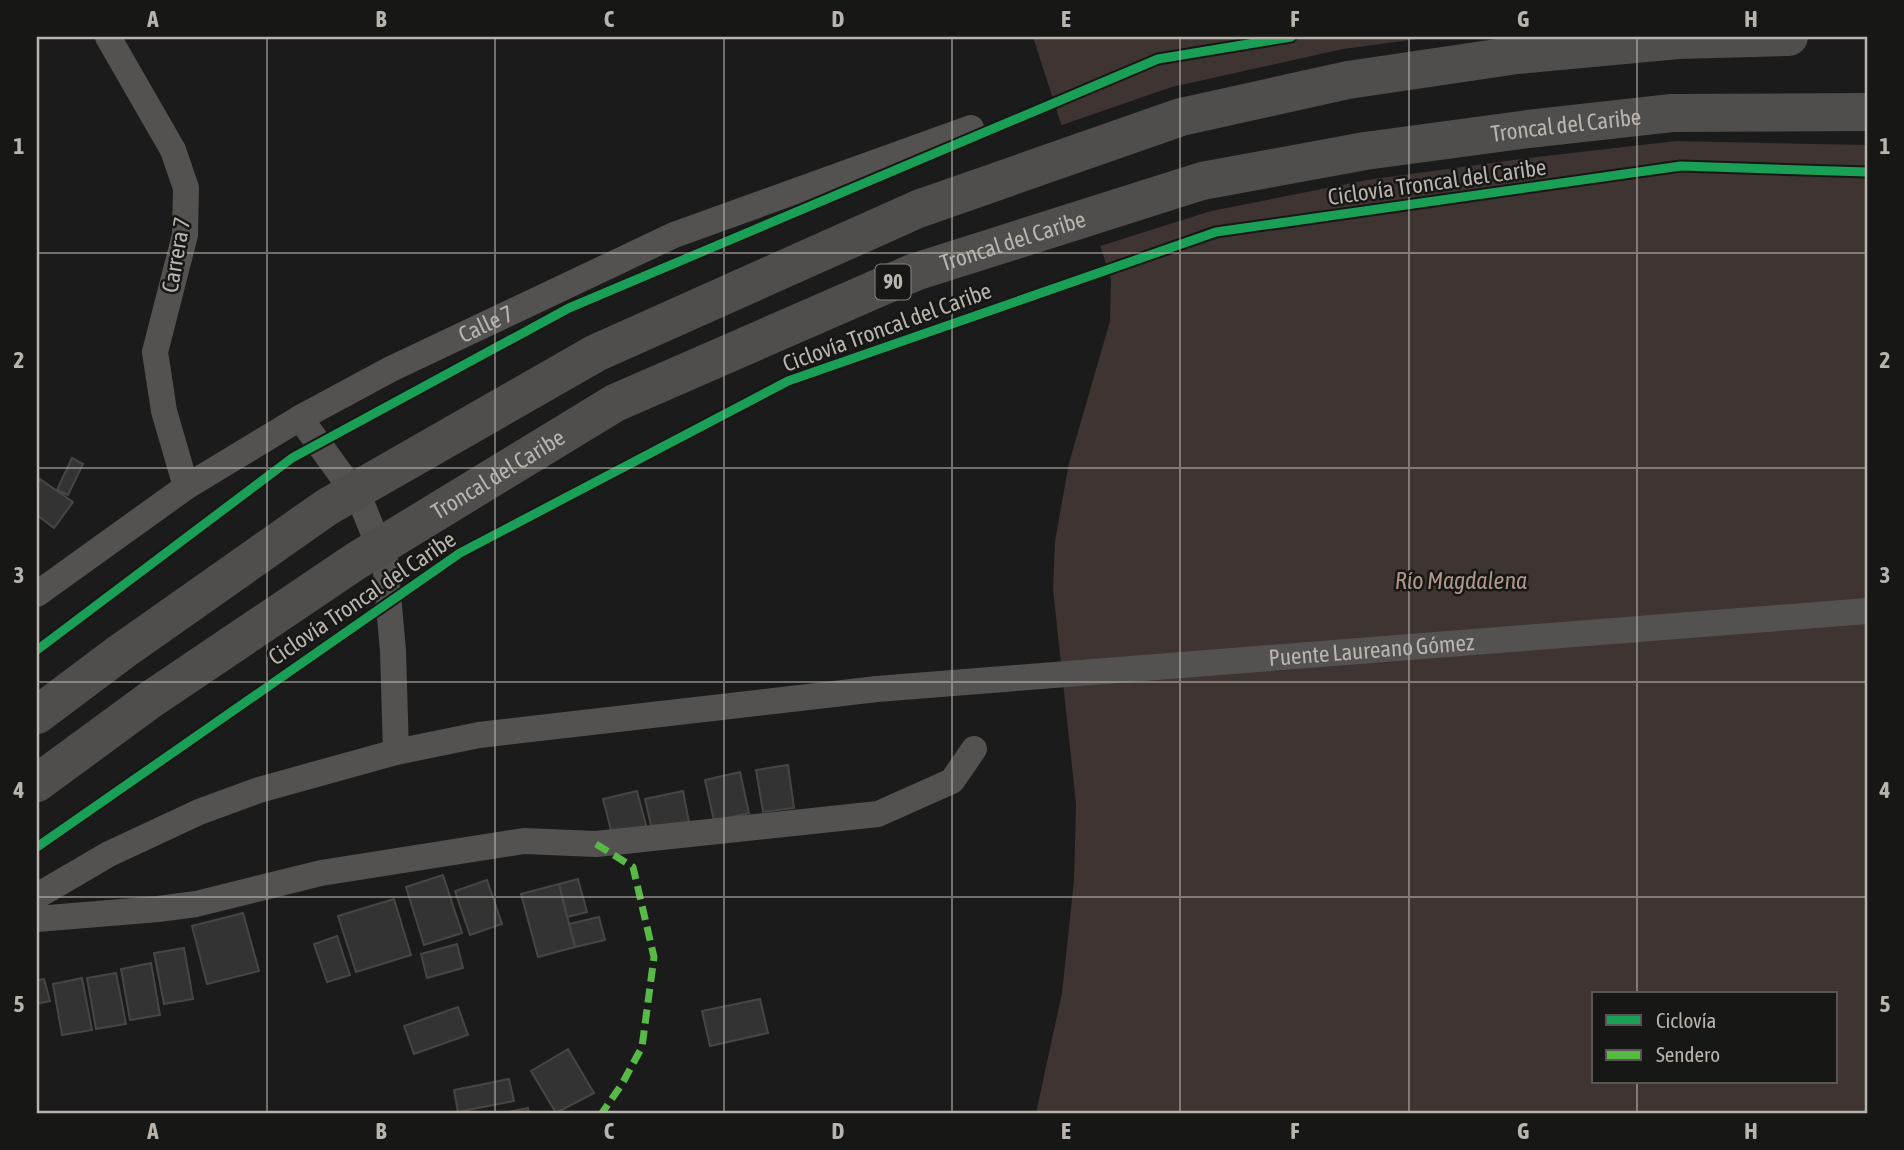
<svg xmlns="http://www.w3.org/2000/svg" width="1904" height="1150" font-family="'Asap Condensed',sans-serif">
	<rect width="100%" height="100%" fill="#1b1b1b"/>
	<path fill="#3e3431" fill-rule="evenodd" d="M 1033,37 L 1867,37 L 1867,1113 L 1036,1113 L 1062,993 L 1074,880 L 1076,804 L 1053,589 L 1055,541 L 1069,463 L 1110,321 L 1111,279 ZM 1594,994 L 1836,994 L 1836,1082 L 1594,1082 Z"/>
	<path fill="#1b1b1b" d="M 1433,37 L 1867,37 L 1867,145 L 1676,141 L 1528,158 L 1367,180 L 1211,211 L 1097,247 L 1059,126 L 1172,87 L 1343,49 Z"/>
	<path fill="#333" stroke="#474644" stroke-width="2" d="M 72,458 L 83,464 L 68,495 L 57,490 Z
		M 40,479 L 73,502 L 54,528 L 37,515 L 37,484 Z
		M 788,765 L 794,808 L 763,812 L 756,770 Z
		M 740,772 L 749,813 L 714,821 L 705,780 Z
		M 637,791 L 647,829 L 613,838 L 603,799 Z
		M 683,791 L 689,822 L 652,830 L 645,799 Z
		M 443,875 L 462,933 L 424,945 L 406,887 Z
		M 578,879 L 587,912 L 567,917 L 559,884 Z
		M 487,880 L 502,924 L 470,935 L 455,891 Z
		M 559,884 L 575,947 L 538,957 L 521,894 Z
		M 394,899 L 411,955 L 356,972 L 338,916 Z
		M 243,913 L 259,971 L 207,984 L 192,926 Z
		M 599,917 L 605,940 L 575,947 L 569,924 Z
		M 337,936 L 350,975 L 327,982 L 314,944 Z
		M 457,944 L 463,968 L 427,978 L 421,954 Z
		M 184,948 L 193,999 L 164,1004 L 154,953 Z
		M 151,963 L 160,1015 L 130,1020 L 121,969 Z
		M 116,973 L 126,1024 L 96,1029 L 87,978 Z
		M 82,978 L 92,1030 L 62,1035 L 53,984 Z
		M 44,979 L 50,1001 L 37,1004 L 37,980 Z
		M 760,999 L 768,1033 L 710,1046 L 702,1011 Z
		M 458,1007 L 468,1035 L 414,1054 L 404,1026 Z
		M 568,1049 L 594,1093 L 556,1113 L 531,1071 Z
		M 509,1079 L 514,1101 L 458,1112 L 454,1090 Z
		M 528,1108 L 529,1113 L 503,1113 Z"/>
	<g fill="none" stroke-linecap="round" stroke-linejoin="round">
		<g stroke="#545250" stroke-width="26">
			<path d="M 108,37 L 173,150 L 186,188 L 185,235 L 155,352 L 164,411 L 186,487"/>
			<path d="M 300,418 L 361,502 L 385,561 L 393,651 L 396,752"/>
			<path id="s1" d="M 37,594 L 186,487 L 300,418 L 391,369 L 674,235 L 971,128"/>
			<path id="s2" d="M 37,896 L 109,854 L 199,812 L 259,790 L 396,752 L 479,735 L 877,689 L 1867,611"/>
			<path d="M 37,919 L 158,909 L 196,904 L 321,873 L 524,841 L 596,844 L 878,814 L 952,781 L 974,749"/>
		</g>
		<g stroke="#504e4c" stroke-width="38">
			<path d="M 37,715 L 121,652 L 327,507 L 596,353 L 918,209 L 1181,117 L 1348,80 L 1517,55 L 1678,40 L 1789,37"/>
			<path id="s3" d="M 37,783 L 150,700 L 356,561 L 615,403 L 915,272 L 1202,181 L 1365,151 L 1528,129 L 1672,113 L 1867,112"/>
		</g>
		<path stroke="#58b947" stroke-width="7" stroke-dasharray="14 7" stroke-linecap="butt" d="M 596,844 L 633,867 L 654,957 L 642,1047 L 622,1084 L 602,1113"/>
		<g stroke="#171715" stroke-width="13">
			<path id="cycleway" d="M 37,650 L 292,458 L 569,308 L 1158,59 L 1291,37
				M 37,847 L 460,553 L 788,381 L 1216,232 L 1681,166 L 1867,172"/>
		</g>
		<use href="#cycleway" stroke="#1a9f57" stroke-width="9"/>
	</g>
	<path fill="none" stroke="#bab4ae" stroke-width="2" stroke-opacity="0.55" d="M 267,37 L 267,1113M 495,37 L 495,1113M 724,37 L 724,1113M 952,37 L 952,1113M 1180,37 L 1180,1113M 1409,37 L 1409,1113M 1637,37 L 1637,994M 37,253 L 1867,253M 37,468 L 1867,468M 37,682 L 1867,682M 37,897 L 1867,897M 1637,1082 L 1637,1113"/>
	<g text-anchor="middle" stroke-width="5" stroke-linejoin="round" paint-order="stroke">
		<rect fill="#171715" stroke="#898580" stroke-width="2" x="875.5" y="264.5" width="35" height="35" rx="5"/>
		<g font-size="21" font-weight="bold" fill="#bab4ae">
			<text x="893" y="289">90</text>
		</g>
		<g font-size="23" fill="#bab4ae" stroke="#171715">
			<text dy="8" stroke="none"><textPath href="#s3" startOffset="1689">Troncal del Caribe</textPath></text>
			<text transform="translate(1437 182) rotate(-8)" y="8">Ciclovía Troncal del Caribe</text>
			<text dy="8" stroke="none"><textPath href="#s3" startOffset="1122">Troncal del Caribe</textPath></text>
			<text transform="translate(176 255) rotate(-80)" y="8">Carrera 7</text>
			<text dy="8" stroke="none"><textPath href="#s1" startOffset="525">Calle 7</textPath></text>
			<text transform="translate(887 327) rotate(-20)" y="8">Ciclovía Troncal del Caribe</text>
			<text dy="8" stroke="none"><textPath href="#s3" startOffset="555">Troncal del Caribe</textPath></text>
			<text transform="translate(362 598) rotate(-34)" y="8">Ciclovía Troncal del Caribe</text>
			<text dy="8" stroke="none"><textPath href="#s2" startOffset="1370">Puente Laureano Gómez</textPath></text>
		</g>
		<g font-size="24" font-style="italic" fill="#b19589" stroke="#171715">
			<text x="1461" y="589">Río Magdalena</text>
		</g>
	</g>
	<rect width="1904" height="1150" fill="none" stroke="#171715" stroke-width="77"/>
	<rect x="1592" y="992" width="245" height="91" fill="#171715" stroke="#585652" stroke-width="2"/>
	<rect x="1606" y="1015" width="35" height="10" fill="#1a9f57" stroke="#585652" stroke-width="2"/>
	<text x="1656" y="1028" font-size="21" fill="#bab4ae">Ciclovía</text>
	<rect x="1606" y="1050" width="35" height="10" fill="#58b947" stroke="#585652" stroke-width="2"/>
	<text x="1656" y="1062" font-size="21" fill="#bab4ae">Sendero</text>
	<rect x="38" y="38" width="1828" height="1074" fill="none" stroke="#bab4ae" stroke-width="2.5"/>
	<g font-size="23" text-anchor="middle" font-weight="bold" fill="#bab4ae">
		<text x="153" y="27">A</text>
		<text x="381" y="27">B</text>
		<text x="609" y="27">C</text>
		<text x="838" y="27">D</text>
		<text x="1066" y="27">E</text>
		<text x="1295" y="27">F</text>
		<text x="1523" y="27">G</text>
		<text x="1751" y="27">H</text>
		<text x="19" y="154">1</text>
		<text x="1885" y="154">1</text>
		<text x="19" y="368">2</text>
		<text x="1885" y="368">2</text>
		<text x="19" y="583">3</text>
		<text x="1885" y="583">3</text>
		<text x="19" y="798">4</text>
		<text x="1885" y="798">4</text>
		<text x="19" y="1012">5</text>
		<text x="1885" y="1012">5</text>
		<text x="153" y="1139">A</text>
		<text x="381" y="1139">B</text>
		<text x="609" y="1139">C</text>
		<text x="838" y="1139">D</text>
		<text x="1066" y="1139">E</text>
		<text x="1295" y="1139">F</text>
		<text x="1523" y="1139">G</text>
		<text x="1751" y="1139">H</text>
	</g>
</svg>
